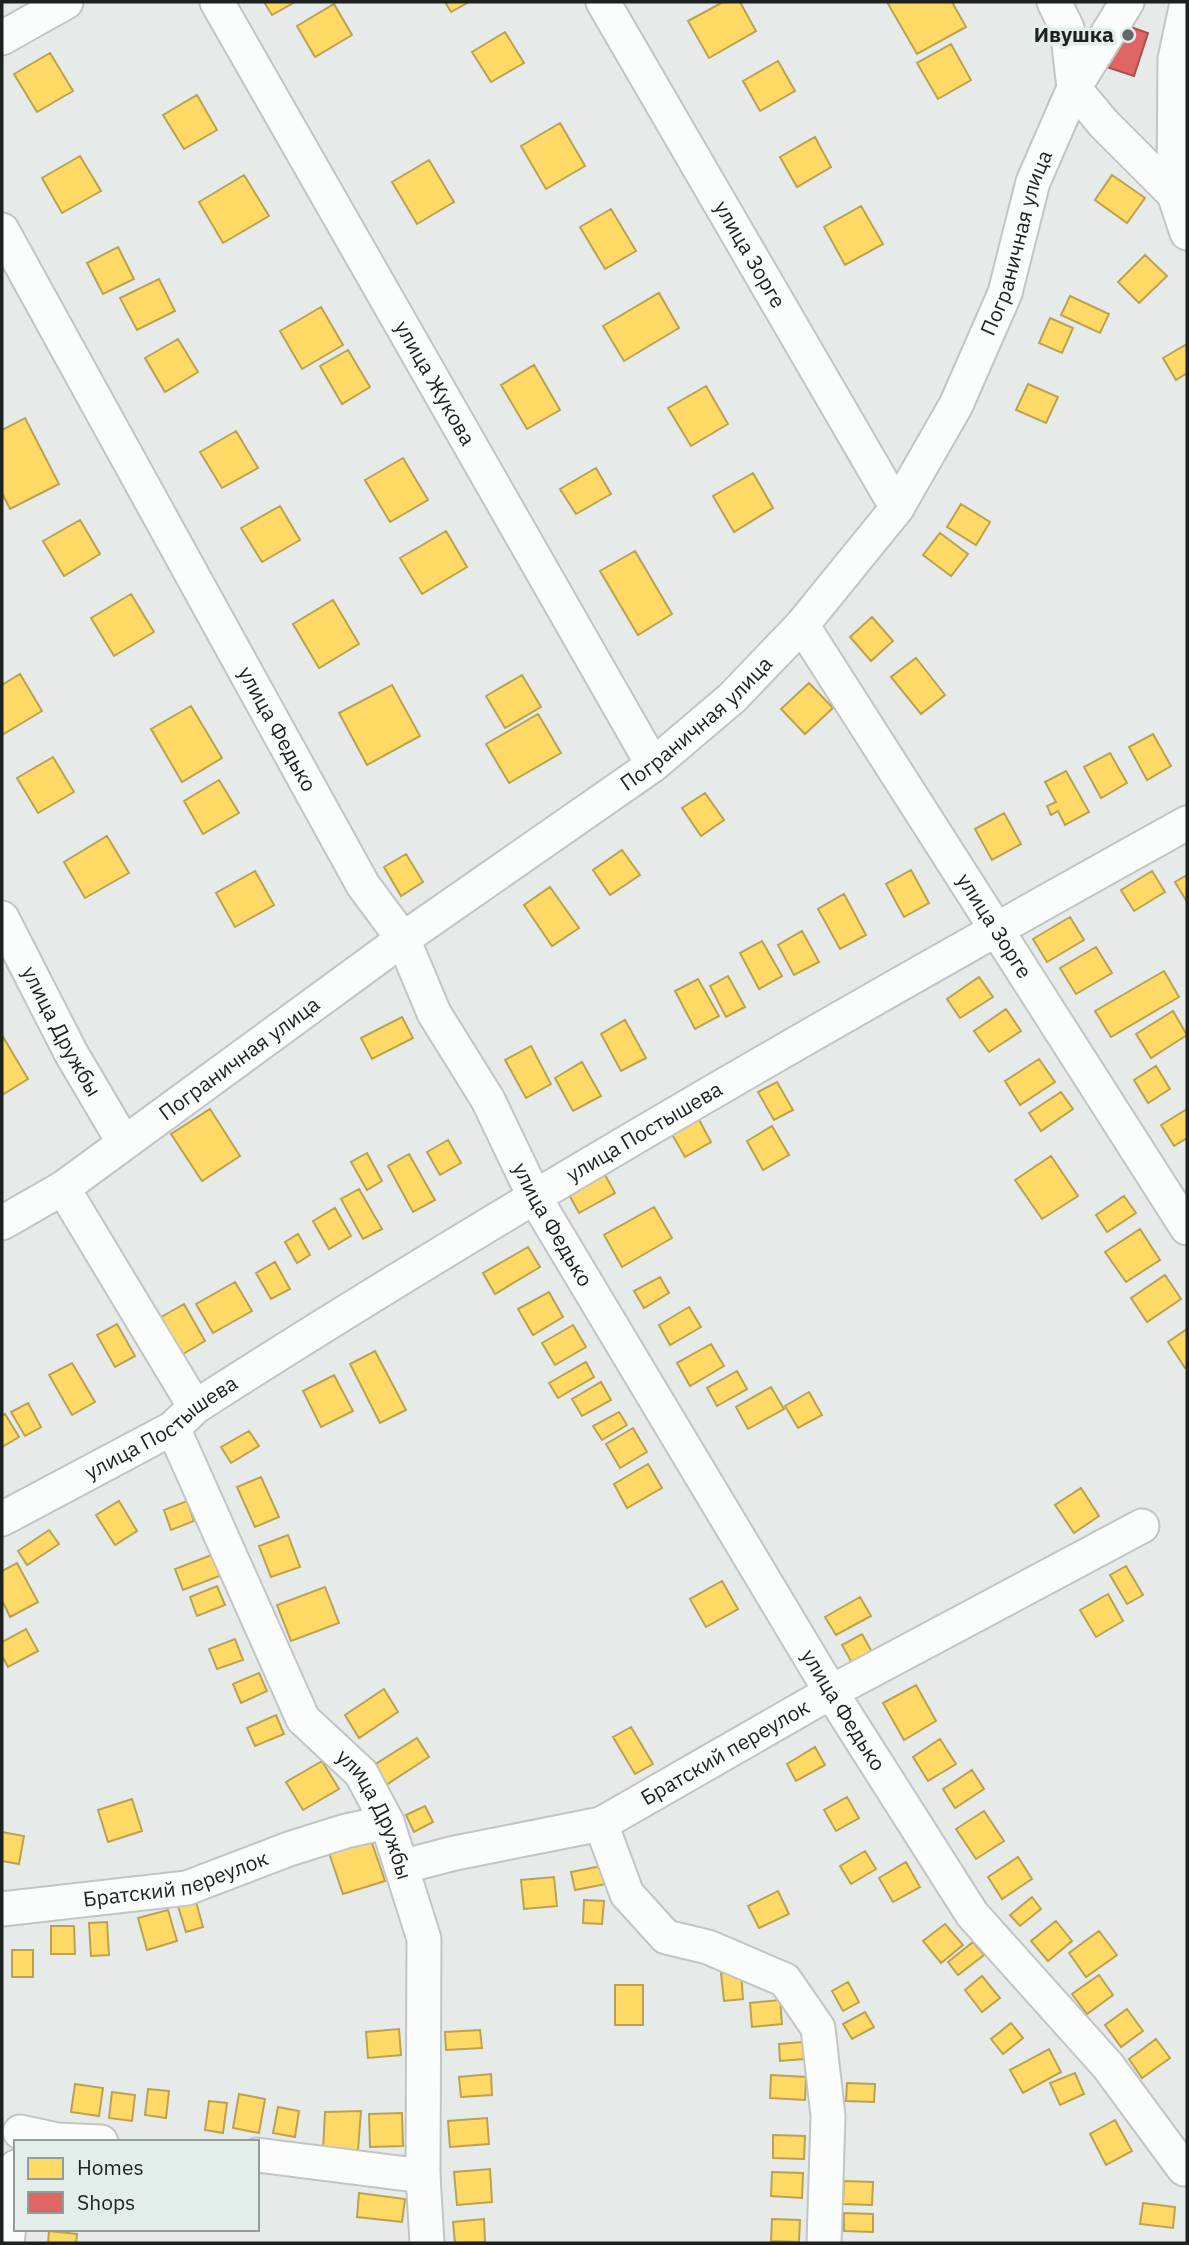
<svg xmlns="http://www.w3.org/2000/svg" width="1189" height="2245" font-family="'IBM Plex Sans',sans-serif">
	<rect width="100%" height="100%" fill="#e6ebe9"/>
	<path fill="#ffd966" stroke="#bba251" stroke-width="2" d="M 264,2 L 295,2 L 272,15 Z
		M 445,2 L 469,2 L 451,12 Z
		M 723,2 L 740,2 L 756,31 L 709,58 L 688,21 Z
		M 887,2 L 952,2 L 966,27 L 917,54 Z
		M 334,4 L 352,35 L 315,57 L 297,26 Z
		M 505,32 L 524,63 L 491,82 L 472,52 Z
		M 951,44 L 971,80 L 938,99 L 917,63 Z
		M 50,53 L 73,91 L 37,112 L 14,74 Z
		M 778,61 L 795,91 L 760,111 L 743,81 Z
		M 197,95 L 217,130 L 184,149 L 163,115 Z
		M 560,123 L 585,166 L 546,189 L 521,146 Z
		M 815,137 L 831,167 L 797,187 L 780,157 Z
		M 80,156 L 101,191 L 62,213 L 42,178 Z
		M 429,160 L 454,202 L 417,224 L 392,182 Z
		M 244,175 L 269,216 L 223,243 L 199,202 Z
		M 1112,175 L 1145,198 L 1127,223 L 1095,200 Z
		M 861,206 L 883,244 L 845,265 L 824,227 Z
		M 611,209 L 636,251 L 605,269 L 580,227 Z
		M 118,247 L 134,279 L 103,294 L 87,263 Z
		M 1145,255 L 1167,276 L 1139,303 L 1118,282 Z
		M 159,279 L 175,311 L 137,330 L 120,298 Z
		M 659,293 L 679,328 L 624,361 L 603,326 Z
		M 1070,296 L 1109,314 L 1100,333 L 1061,315 Z
		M 321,307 L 343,345 L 302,369 L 280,331 Z
		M 1050,318 L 1073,328 L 1062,353 L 1039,343 Z
		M 178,339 L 198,372 L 165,392 L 145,358 Z
		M 1187,344 L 1187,373 L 1176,380 L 1163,358 Z
		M 348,350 L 370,387 L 342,404 L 320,366 Z
		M 534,365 L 560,410 L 527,429 L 501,385 Z
		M 1028,384 L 1058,397 L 1046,423 L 1016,410 Z
		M 706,386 L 728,424 L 691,446 L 668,408 Z
		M 25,418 L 59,484 L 10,509 L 2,493 L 2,430 Z
		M 236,431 L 258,468 L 222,488 L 200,452 Z
		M 403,458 L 428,500 L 390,522 L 365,480 Z
		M 596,468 L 611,494 L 576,514 L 560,489 Z
		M 753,473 L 773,508 L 734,532 L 713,496 Z
		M 961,504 L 990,522 L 976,545 L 947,527 Z
		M 280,506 L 300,540 L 262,562 L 241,528 Z
		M 80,520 L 100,554 L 64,576 L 43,541 Z
		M 446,531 L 467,567 L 422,594 L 400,558 Z
		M 940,533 L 968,554 L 951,576 L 923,555 Z
		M 635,551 L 672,614 L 638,635 L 600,571 Z
		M 131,594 L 154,632 L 114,656 L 91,618 Z
		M 333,600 L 359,644 L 319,668 L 293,624 Z
		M 872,617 L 893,641 L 871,661 L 850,637 Z
		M 916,658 L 945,695 L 921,714 L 891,677 Z
		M 20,674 L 42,711 L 2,735 L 2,685 Z
		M 522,675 L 541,707 L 505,728 L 486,696 Z
		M 809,683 L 833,708 L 805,734 L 781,709 Z
		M 392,685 L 420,736 L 367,765 L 339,713 Z
		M 191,706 L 222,758 L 182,782 L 151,729 Z
		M 538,714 L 561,753 L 509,783 L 486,744 Z
		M 1153,734 L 1171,766 L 1147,780 L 1129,747 Z
		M 1110,753 L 1127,783 L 1101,798 L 1084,767 Z
		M 53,757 L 74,792 L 38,813 L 17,778 Z
		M 1066,771 L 1089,812 L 1065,825 L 1058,811 L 1051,815 L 1047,806 L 1056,802 L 1045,782 Z
		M 219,780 L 239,813 L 203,834 L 184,801 Z
		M 705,793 L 724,820 L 701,836 L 682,808 Z
		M 1004,813 L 1021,844 L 992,860 L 975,829 Z
		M 107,836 L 129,873 L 85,898 L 64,862 Z
		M 622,850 L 640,875 L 610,895 L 593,870 Z
		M 406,854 L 423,882 L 401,896 L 384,867 Z
		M 911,870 L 929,903 L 904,917 L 886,884 Z
		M 255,871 L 274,905 L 235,927 L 216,893 Z
		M 1152,871 L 1165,892 L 1134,911 L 1121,890 Z
		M 1187,875 L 1187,902 L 1175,882 Z
		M 550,887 L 579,928 L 552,946 L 524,905 Z
		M 844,894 L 866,935 L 840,949 L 818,909 Z
		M 1070,917 L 1084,940 L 1047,962 L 1033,939 Z
		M 802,931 L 819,962 L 794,975 L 778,945 Z
		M 762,941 L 782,976 L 759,989 L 740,953 Z
		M 1096,947 L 1112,973 L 1076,994 L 1060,968 Z
		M 1164,971 L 1179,997 L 1111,1037 L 1095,1011 Z
		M 728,976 L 745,1007 L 726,1017 L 710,986 Z
		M 979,977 L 993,997 L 960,1018 L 947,999 Z
		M 698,979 L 719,1016 L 695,1029 L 675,991 Z
		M 1006,1009 L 1021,1031 L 989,1052 L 974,1031 Z
		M 1173,1011 L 1187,1035 L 1151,1058 L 1136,1034 Z
		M 402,1017 L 413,1038 L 372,1059 L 361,1038 Z
		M 625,1020 L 646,1058 L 621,1071 L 601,1034 Z
		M 2,1035 L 28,1079 L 2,1095 Z
		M 531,1046 L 551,1084 L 526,1098 L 505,1060 Z
		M 1039,1059 L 1055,1082 L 1020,1105 L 1005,1081 Z
		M 582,1062 L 601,1096 L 573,1111 L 555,1078 Z
		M 1156,1066 L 1170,1089 L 1148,1103 L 1134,1080 Z
		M 777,1082 L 793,1110 L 774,1120 L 758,1092 Z
		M 1061,1092 L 1073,1109 L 1041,1131 L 1029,1113 Z
		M 210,1109 L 240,1156 L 202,1181 L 171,1134 Z
		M 1187,1109 L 1187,1138 L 1174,1146 L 1161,1125 Z
		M 697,1116 L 711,1142 L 685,1157 L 670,1131 Z
		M 772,1126 L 789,1155 L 763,1170 L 747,1141 Z
		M 448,1140 L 461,1163 L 440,1175 L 427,1152 Z
		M 367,1153 L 382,1181 L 367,1190 L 351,1162 Z
		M 409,1154 L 435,1200 L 413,1212 L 388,1166 Z
		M 1051,1156 L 1078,1196 L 1042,1219 L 1015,1180 Z
		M 604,1173 L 615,1193 L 579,1213 L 568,1193 Z
		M 359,1189 L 382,1229 L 363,1239 L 341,1199 Z
		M 1124,1196 L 1136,1213 L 1107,1232 L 1096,1215 Z
		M 654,1207 L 672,1238 L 622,1267 L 604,1235 Z
		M 335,1208 L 351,1236 L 329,1249 L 313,1221 Z
		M 1140,1229 L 1160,1260 L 1126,1282 L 1105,1252 Z
		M 298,1234 L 310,1255 L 297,1263 L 285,1242 Z
		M 528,1247 L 540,1267 L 495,1294 L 483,1273 Z
		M 275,1262 L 290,1289 L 271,1299 L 256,1273 Z
		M 1165,1275 L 1181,1299 L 1147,1322 L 1131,1298 Z
		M 660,1277 L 669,1293 L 644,1308 L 634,1291 Z
		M 235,1282 L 252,1311 L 213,1333 L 196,1304 Z
		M 549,1292 L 563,1317 L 533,1335 L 518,1309 Z
		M 184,1304 L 205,1341 L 178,1357 L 156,1320 Z
		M 689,1307 L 701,1327 L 670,1345 L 659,1325 Z
		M 117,1324 L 135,1356 L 115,1367 L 97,1335 Z
		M 573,1325 L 586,1347 L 555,1365 L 542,1343 Z
		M 1187,1329 L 1187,1367 L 1185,1368 L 1168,1342 Z
		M 711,1344 L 724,1366 L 690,1386 L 677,1363 Z
		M 375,1351 L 406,1410 L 380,1423 L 350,1364 Z
		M 586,1362 L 594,1377 L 558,1398 L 549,1383 Z
		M 72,1363 L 95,1402 L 72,1415 L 49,1375 Z
		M 737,1371 L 747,1389 L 717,1406 L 707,1388 Z
		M 334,1375 L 353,1411 L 321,1427 L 303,1391 Z
		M 601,1382 L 611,1400 L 582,1416 L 572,1399 Z
		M 771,1387 L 784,1409 L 748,1429 L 736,1407 Z
		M 809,1392 L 822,1415 L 798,1428 L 785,1406 Z
		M 28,1403 L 41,1427 L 25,1436 L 11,1412 Z
		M 619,1412 L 627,1425 L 602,1440 L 593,1426 Z
		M 5,1414 L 19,1437 L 2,1447 L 2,1416 Z
		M 633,1428 L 647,1452 L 620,1468 L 606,1444 Z
		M 249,1431 L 259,1446 L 231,1463 L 221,1447 Z
		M 648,1464 L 662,1488 L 627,1508 L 614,1484 Z
		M 261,1477 L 279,1517 L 255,1527 L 237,1487 Z
		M 1081,1488 L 1099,1516 L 1074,1533 L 1055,1505 Z
		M 119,1501 L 137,1531 L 115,1545 L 96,1515 Z
		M 187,1501 L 194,1521 L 171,1530 L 164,1510 Z
		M 49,1530 L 59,1544 L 27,1565 L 18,1551 Z
		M 288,1535 L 300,1567 L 271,1577 L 259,1546 Z
		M 214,1554 L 222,1575 L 183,1590 L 175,1569 Z
		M 17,1563 L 38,1602 L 10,1617 L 2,1600 L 2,1571 Z
		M 1126,1566 L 1143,1595 L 1127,1604 L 1110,1575 Z
		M 722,1581 L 738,1609 L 706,1627 L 690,1599 Z
		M 217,1586 L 225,1605 L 197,1616 L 190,1597 Z
		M 325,1587 L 339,1623 L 291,1641 L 277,1605 Z
		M 1108,1594 L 1123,1621 L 1096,1637 L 1080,1610 Z
		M 860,1597 L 871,1616 L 836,1635 L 825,1617 Z
		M 26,1629 L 38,1651 L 8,1667 L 2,1656 L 2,1642 Z
		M 862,1634 L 872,1652 L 852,1663 L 842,1645 Z
		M 235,1639 L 243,1660 L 217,1669 L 209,1649 Z
		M 259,1673 L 267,1691 L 241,1703 L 233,1684 Z
		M 916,1685 L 936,1721 L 904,1740 L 883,1703 Z
		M 384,1689 L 398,1712 L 359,1738 L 345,1715 Z
		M 276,1715 L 284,1734 L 255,1746 L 247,1728 Z
		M 631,1727 L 653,1764 L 635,1774 L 613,1737 Z
		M 417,1738 L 429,1757 L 386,1785 L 374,1765 Z
		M 940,1739 L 956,1764 L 928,1781 L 913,1757 Z
		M 815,1747 L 825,1765 L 796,1781 L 787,1764 Z
		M 322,1761 L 339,1789 L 303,1810 L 286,1782 Z
		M 972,1770 L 984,1789 L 955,1808 L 943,1789 Z
		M 847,1797 L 859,1818 L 836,1831 L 824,1810 Z
		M 132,1799 L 142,1831 L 108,1842 L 98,1810 Z
		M 425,1806 L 433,1822 L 414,1832 L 406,1815 Z
		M 984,1811 L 1004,1841 L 976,1859 L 956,1829 Z
		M 2,1832 L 24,1836 L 19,1864 L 2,1861 Z
		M 371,1840 L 385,1881 L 343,1894 L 329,1853 Z
		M 865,1851 L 876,1869 L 851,1884 L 840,1866 Z
		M 1018,1857 L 1032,1879 L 1002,1899 L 988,1877 Z
		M 906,1862 L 920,1887 L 893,1902 L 879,1878 Z
		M 602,1866 L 606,1884 L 575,1890 L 571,1872 Z
		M 554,1877 L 557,1906 L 524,1909 L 521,1880 Z
		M 778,1891 L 789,1914 L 759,1928 L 748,1906 Z
		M 1032,1897 L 1041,1909 L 1020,1926 L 1010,1915 Z
		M 195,1898 L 203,1927 L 186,1932 L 177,1903 Z
		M 584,1900 L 604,1901 L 602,1924 L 583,1923 Z
		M 168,1910 L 177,1941 L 147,1950 L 138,1918 Z
		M 1056,1921 L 1072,1941 L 1048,1961 L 1031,1941 Z
		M 107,1922 L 109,1955 L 91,1956 L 89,1923 Z
		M 945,1924 L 963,1945 L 941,1963 L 923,1941 Z
		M 51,1926 L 74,1926 L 75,1954 L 51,1954 Z
		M 1099,1931 L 1117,1955 L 1086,1977 L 1069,1953 Z
		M 973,1942 L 984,1955 L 958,1975 L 948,1962 Z
		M 12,1950 L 33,1950 L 33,1977 L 12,1977 Z
		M 741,1971 L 743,1999 L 724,2001 L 721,1973 Z
		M 1099,1975 L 1113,1995 L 1087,2014 L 1072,1994 Z
		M 982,1976 L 1000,1998 L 982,2012 L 965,1990 Z
		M 848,1982 L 859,2002 L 843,2011 L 832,1991 Z
		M 615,1985 L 643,1985 L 643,2025 L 615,2025 Z
		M 780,2000 L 782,2024 L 752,2027 L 750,2003 Z
		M 1127,2009 L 1143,2031 L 1121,2047 L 1105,2025 Z
		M 865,2012 L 874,2027 L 852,2039 L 843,2024 Z
		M 1011,2023 L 1023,2038 L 1003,2054 L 991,2039 Z
		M 399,2029 L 401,2055 L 368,2058 L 366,2032 Z
		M 480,2030 L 482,2048 L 446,2050 L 445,2032 Z
		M 1156,2039 L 1170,2058 L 1142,2078 L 1129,2059 Z
		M 803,2042 L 804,2059 L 780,2061 L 779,2044 Z
		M 1049,2049 L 1061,2072 L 1023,2093 L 1010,2070 Z
		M 1075,2073 L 1084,2094 L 1060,2105 L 1050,2083 Z
		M 491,2074 L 492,2095 L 461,2097 L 459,2077 Z
		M 771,2075 L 806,2077 L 805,2100 L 770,2098 Z
		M 847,2083 L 875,2084 L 874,2102 L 846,2101 Z
		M 75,2084 L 103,2088 L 99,2116 L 71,2112 Z
		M 148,2089 L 169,2091 L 166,2118 L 145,2115 Z
		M 112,2092 L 135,2095 L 132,2121 L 109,2118 Z
		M 239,2094 L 265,2099 L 259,2133 L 233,2128 Z
		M 209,2101 L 227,2103 L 223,2133 L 205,2130 Z
		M 278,2107 L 299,2111 L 295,2137 L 273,2133 Z
		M 361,2111 L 358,2150 L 323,2150 L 325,2112 Z
		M 402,2113 L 403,2146 L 370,2147 L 369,2114 Z
		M 487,2118 L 489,2144 L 450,2147 L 448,2121 Z
		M 1115,2120 L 1132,2151 L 1106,2165 L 1090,2134 Z
		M 773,2135 L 805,2136 L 804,2159 L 773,2158 Z
		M 490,2169 L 492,2202 L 457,2205 L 454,2172 Z
		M 772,2172 L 803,2173 L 802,2198 L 771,2196 Z
		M 844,2181 L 873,2182 L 872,2205 L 843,2204 Z
		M 359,2193 L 405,2199 L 402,2222 L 357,2217 Z
		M 1143,2203 L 1175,2207 L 1173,2228 L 1140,2224 Z
		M 844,2213 L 873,2214 L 873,2232 L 844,2231 Z
		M 484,2219 L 485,2242 L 455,2243 L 453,2222 Z
		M 772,2219 L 800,2220 L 799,2242 L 771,2241 Z
		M 49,2231 L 77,2234 L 76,2243 L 48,2243 Z"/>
	<path fill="#e06666" stroke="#a65151" stroke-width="2" d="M 1122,24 L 1148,33 L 1134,76 L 1107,67 Z"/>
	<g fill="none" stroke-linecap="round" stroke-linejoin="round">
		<g stroke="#c1c5c3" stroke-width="37">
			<g id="minor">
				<path id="s1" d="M 217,2 L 653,765"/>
				<path id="s2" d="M 603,2 L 897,508"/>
				<path d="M 1054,2 L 1067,28 L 1074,88 L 1104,124 L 1174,194"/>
				<path d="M 1187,3 L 1175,59 L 1174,194 L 1187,233"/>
				<path d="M 2,38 L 66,2"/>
				<path id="s3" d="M 2,230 L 363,885 L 403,939 L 434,1013 L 488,1100 L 535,1198 L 831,1692 L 972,1914 L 1108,2066 L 1184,2169 L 1187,2168"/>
				<path id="s4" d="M 802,625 L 1187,1228"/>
				<path id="s5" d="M 2,918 L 71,1053 L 124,1143"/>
				<path d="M 63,1188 L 195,1407"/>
				<path id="s6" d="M 2,1223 L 63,1188 L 403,939 L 653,765 L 732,698 L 802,625 L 897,508 L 956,405 L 1005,293 L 1033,182 L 1074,88 L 1127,2"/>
				<path id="s7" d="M 173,1428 L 303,1719 L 361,1773 L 387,1822 L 424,1939 L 423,2176 L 427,2243"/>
				<path id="s8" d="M 2,1519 L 173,1428 L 195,1407 C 518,1200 852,1009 1187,823"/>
				<path d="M 601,1824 L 627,1894 L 666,1937 L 708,1947 L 785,1980 L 818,2028 L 828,2116 L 824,2243"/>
				<path id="s9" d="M 401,1867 L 455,1853 L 601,1824 L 831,1692 L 1142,1526"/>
				<path id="s10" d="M 2,1909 L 187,1888 L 289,1849 L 346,1831 L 387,1822"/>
				<path d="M 20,2132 L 57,2140 L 101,2142"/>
				<path d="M 257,2155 L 423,2176"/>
				<path d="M 7,2243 L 16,2167"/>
			</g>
		</g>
		<use href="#minor" stroke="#fbfcfc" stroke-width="33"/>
	</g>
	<circle fill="#636866" stroke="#e3eeea" stroke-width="2.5" cx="1128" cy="35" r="7"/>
	<g text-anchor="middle" stroke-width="7" stroke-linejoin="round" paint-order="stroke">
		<g font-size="21" font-weight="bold" fill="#1d2120" stroke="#e3eeea" text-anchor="end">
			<text x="1114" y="42">Ивушка</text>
		</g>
		<g font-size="21" fill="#1d2120" stroke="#e3eeea">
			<text dy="7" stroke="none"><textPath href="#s6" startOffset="1444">Пограничная улица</textPath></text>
			<text dy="7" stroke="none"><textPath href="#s2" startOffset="292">улица Зорге</textPath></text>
			<text dy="7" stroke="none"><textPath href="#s1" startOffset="439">улица Жукова</textPath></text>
			<text dy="7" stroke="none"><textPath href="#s6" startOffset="856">Пограничная улица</textPath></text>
			<text dy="7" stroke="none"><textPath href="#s3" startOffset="570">улица Федько</textPath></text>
			<text dy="7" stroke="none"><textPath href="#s4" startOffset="357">улица Зорге</textPath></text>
			<text dy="7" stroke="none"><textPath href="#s5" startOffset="128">улица Дружбы</textPath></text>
			<text dy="7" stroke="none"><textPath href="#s6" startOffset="289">Пограничная улица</textPath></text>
			<text dy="7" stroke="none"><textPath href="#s8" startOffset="751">улица Постышева</textPath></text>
			<text dy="7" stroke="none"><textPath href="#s3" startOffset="1138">улица Федько</textPath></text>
			<text dy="7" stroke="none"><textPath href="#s8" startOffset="184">улица Постышева</textPath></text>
			<text dy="7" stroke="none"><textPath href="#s3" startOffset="1704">улица Федько</textPath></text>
			<text dy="7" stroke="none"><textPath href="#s9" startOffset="348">Братский переулок</textPath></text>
			<text dy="7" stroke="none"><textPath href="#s7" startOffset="441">улица Дружбы</textPath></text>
			<text dy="7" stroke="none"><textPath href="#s10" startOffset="177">Братский переулок</textPath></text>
		</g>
	</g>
	<rect width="1189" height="2245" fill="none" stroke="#1d2120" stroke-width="7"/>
	<rect x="14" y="2140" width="245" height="91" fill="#e3eeea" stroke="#949c99" stroke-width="2"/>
	<rect x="28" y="2158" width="35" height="21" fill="#ffd966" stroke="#949c99" stroke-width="2"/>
	<text x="77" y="2175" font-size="21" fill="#1d2120">Homes</text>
	<rect x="28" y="2192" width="35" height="21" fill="#e06666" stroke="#949c99" stroke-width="2"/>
	<text x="77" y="2210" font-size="21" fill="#1d2120">Shops</text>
</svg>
